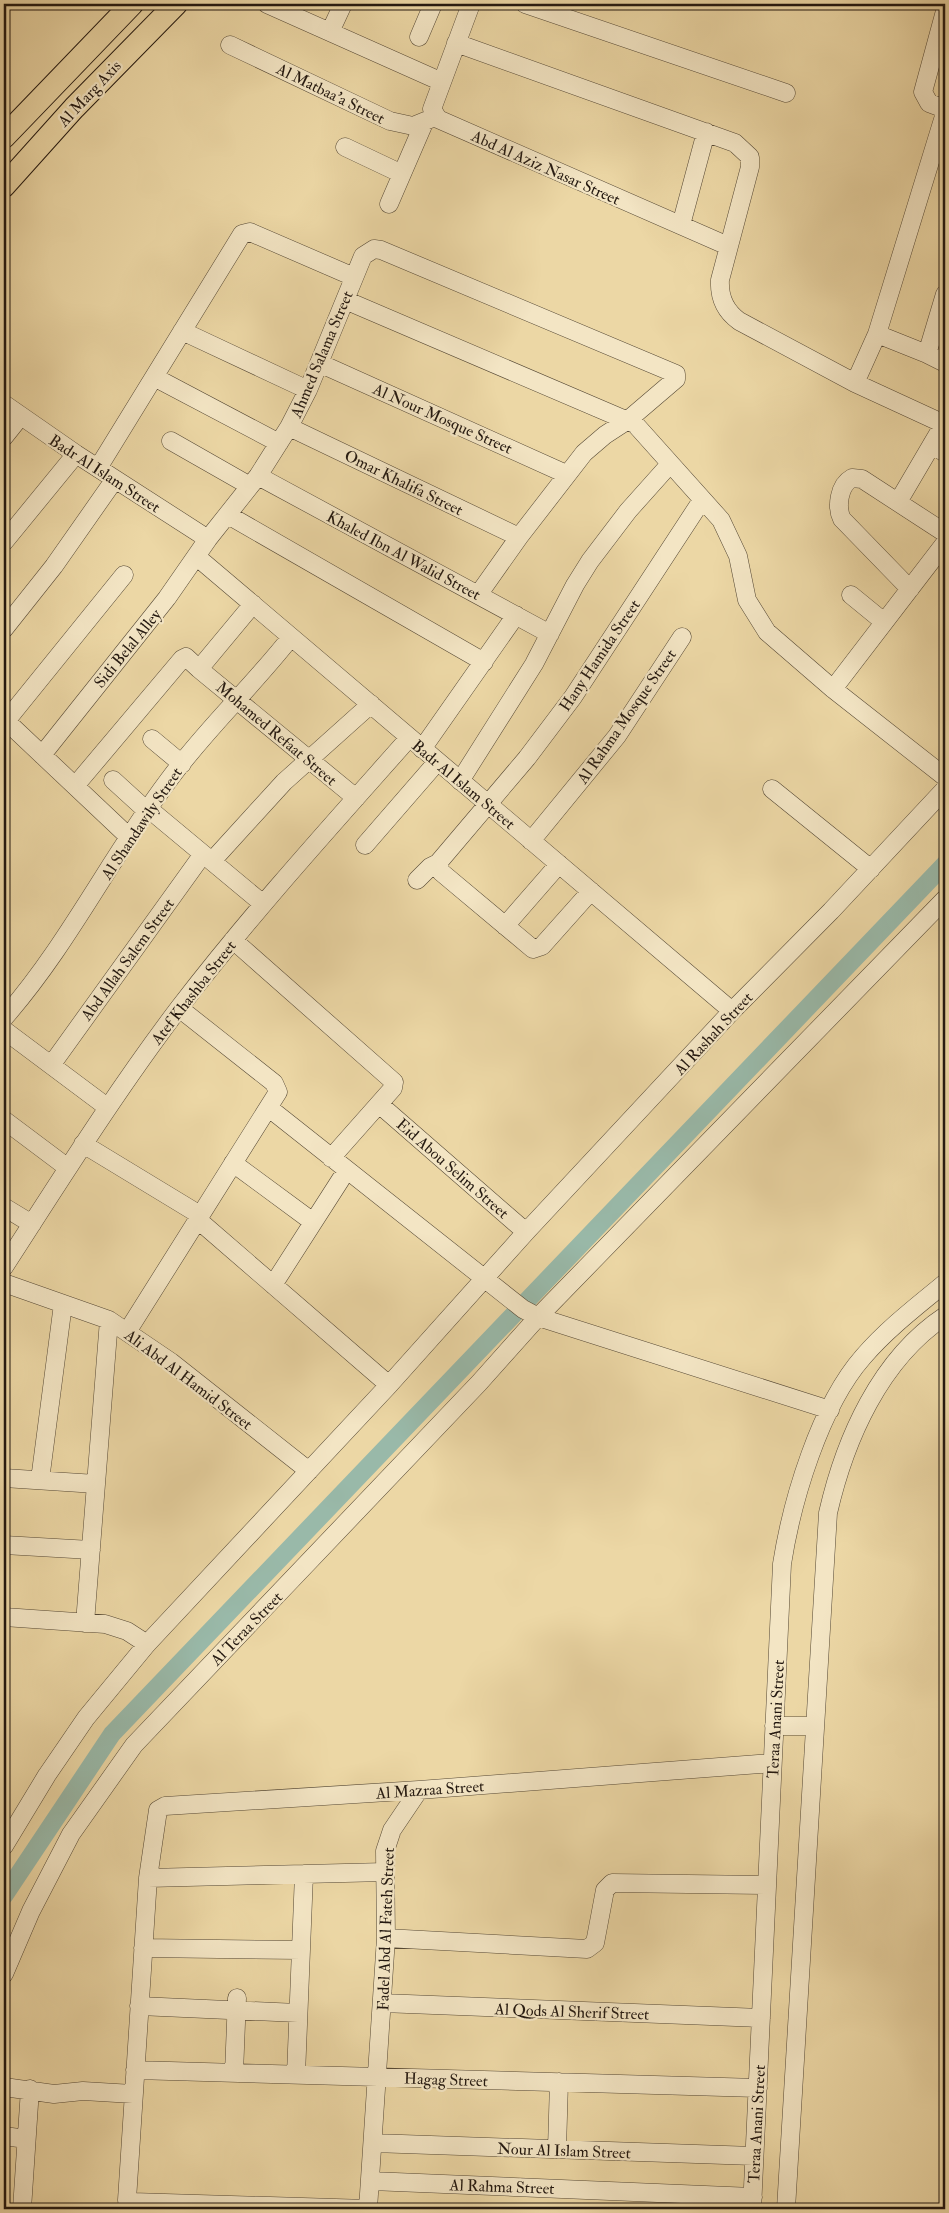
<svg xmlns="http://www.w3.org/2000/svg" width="949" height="2213" font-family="'IM FELL Double Pica',serif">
	<rect width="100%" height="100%" fill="#ecd7a5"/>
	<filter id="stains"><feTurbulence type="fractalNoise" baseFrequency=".004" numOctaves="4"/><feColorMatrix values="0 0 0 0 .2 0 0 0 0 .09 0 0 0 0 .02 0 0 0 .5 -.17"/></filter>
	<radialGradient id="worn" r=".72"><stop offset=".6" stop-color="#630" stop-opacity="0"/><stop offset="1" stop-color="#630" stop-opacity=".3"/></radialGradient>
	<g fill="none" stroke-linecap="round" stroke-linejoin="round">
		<path stroke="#99b9a9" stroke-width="18" d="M 4,1896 L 112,1734 L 945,864"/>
		<g stroke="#554835" stroke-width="19">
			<path id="minor" d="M 267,4 L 442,82
				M 471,4 L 432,109 L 438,119 L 728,246
				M 525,4 L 786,93
				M 945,11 L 923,92 L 929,103 L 945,109
				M 330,32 L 343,4
				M 419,37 L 433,4
				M 456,43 L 735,143 L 750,157 L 750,167 L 720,280 C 719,298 725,311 739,321 L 855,383 L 944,424
				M 230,45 L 390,121 L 413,126 L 435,117
				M 345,147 L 402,174
				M 389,204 L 424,123
				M 681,225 L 706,132
				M 945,294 L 927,354 L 945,363
				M 345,300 L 635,424 L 721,520 L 738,556 L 747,600 L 767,632 L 833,689 L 945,777
				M 182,331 L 308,390
				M 877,334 L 927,354
				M 319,363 L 566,474
				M 154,377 L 279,443
				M 855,383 L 877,334 L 945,113
				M 4,404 L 76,454 L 208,539
				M 289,427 L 519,537
				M 4,437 L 20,417
				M 171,441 L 250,486
				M 932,444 L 945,453
				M 98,468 L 242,234 L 250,232 L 354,277
				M 258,476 L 550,634
				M 898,502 L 945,422
				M 228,515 L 484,662
				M 4,542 L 76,454
				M 197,557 L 732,1011
				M 910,589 L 842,519 C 836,507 839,485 852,478 L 862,479 L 945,533
				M 851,595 L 884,622
				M 4,629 L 54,566 L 115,479
				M 199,669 L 356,798
				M 833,689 L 945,543
				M 4,719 L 129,837
				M 6,721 L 124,575
				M 152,739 L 182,764
				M 422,749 L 516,615
				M 42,755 L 167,598 L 208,539 L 258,476 L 289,427 L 308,390 L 363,256 L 374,249 L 381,250 L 676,374 L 676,379 L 628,420 L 605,435 L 584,453 L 519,537 L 478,595
				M 113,780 L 147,811
				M 460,781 L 534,664 L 575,585 L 590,561 L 628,511 L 670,464
				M 75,786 L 182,659 L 186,657 L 199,669 L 253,604
				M 772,789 L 871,869
				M 149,809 L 262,903
				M 531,841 L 617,736 L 682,637
				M 365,845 L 437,762
				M 212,861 L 284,782 L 371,704
				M 417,880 L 430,867 L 438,863
				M 591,891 L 542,946 L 533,949 L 441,872 L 438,863 L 527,758 L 573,697 L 702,500
				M 505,926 L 559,864
				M 233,940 L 394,1082 L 393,1088 L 331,1158
				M 4,1018 C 68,945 110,858 168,781 C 205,730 252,687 291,637
				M 4,1030 L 107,1107
				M 52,1064 L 203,854
				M 379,1104 L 526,1232
				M 269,1108 L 523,1309 L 538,1317 L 830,1410
				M 4,1120 L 68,1168
				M 83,1144 L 200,1215
				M 233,1163 L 313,1222
				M 4,1207 L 32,1224
				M 197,1219 L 389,1385
				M 4,1267 C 61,1179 116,1091 179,1008 C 251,914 331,826 409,738
				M 4,1283 L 109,1320 L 171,1362 L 309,1471
				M 273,1285 L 341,1179
				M 127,1332 L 278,1092 L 274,1083 L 179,1008
				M 4,1478 L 96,1484
				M 40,1480 L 63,1304
				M 4,1545 L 91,1550
				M 4,1617 L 105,1624 L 127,1631 L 147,1644
				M 85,1623 L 109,1320
				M 774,1726 L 814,1726
				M 4,1846 L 47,1775 L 86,1718 L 147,1644 L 389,1385 L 526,1232 L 732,1011 L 831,911 L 945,789
				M 148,1878 L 385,1872
				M 386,1938 L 587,1949 L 595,1943 L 605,1890 L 612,1883 L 767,1885
				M 143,1948 L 301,1950
				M 4,1974 L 31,1911 L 71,1834 L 134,1745 L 479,1383 L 538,1317 L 945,899
				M 382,2003 L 761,2018
				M 139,2006 L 298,2013
				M 135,2070 L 758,2088
				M 234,2073 L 237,1998
				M 296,2075 L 304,1874
				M 4,2087 L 54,2094 L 83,2091 L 133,2094
				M 4,2136 L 26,2139
				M 373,2143 L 754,2156
				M 557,2149 L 559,2082
				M 371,2181 L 753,2197
				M 22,2209 L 30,2089
				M 368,2209 L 132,2202 L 127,2200 L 148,1878 L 158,1810 L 165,1806 L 419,1790 L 772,1763
				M 368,2209 L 386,1938 L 385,1851 L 392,1830 L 419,1790
				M 752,2209 L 782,1564 C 792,1500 820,1406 863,1357 C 887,1329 917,1306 945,1283
				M 786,2209 L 828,1513 C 845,1439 880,1359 945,1316"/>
		</g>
		<g stroke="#231810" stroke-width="24">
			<path id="major" d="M 4,137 L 132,4
				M 4,186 L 74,108 L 176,4"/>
		</g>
		<use href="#minor" stroke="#f3e5c4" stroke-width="18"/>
		<use href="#major" stroke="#ecd7a5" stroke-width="22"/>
	</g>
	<g text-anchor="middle" stroke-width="4.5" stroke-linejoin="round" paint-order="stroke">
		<g font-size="16" fill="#231810" stroke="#f3e5c4">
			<text transform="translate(89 93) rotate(-47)" y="6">Al Marg Axis</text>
			<text transform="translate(331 93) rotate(26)" y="6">Al Matbaa'a Street</text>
			<text transform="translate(546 167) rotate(24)" y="6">Abd Al Aziz Nasar Street</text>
			<text transform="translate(321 354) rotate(-67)" y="6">Ahmed Salama Street</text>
			<text transform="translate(443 418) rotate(24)" y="6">Al Nour Mosque Street</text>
			<text transform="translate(105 473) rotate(33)" y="6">Badr Al Islam Street</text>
			<text transform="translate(404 482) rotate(26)" y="6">Omar Khalifa Street</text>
			<text transform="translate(404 555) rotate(28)" y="6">Khaled Ibn Al Walid Street</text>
			<text transform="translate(127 648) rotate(-51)" y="6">Sidi Belal Alley</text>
			<text transform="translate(599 655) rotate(-56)" y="6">Hany Hamida Street</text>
			<text transform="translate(626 716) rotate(-55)" y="6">Al Rahma Mosque Street</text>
			<text transform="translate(277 733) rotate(40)" y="6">Mohamed Refaat Street</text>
			<text transform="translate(464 784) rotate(40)" y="6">Badr Al Islam Street</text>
			<text transform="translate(141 823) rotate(-56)" y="6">Al Shandawily Street</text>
			<text transform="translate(127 959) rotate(-54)" y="6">Abd Allah Salem Street</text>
			<text transform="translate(193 992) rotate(-52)" y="6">Atef Khashba Street</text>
			<text transform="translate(713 1033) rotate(-47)" y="6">Al Rashah Street</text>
			<text transform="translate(453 1168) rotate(41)" y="6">Eid Abou Selim Street</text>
			<text transform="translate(189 1379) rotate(37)" y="6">Ali Abd Al Hamid Street</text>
			<text transform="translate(246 1628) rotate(-46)" y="6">Al Teraa Street</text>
			<text transform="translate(775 1719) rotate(-87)" y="6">Teraa Anani Street</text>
			<text transform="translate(430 1789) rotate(-4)" y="6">Al Mazraa Street</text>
			<text transform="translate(385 1929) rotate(-88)" y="6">Fadel Abd Al Fateh Street</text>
			<text transform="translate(572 2011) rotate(2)" y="6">Al Qods Al Sherif Street</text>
			<text transform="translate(446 2079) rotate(2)" y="6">Hagag Street</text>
			<text transform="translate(756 2124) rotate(-87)" y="6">Teraa Anani Street</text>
			<text transform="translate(564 2150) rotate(2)" y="6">Nour Al Islam Street</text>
			<text transform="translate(502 2186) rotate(2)" y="6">Al Rahma Street</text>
		</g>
	</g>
	<rect width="949" height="2213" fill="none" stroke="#ecd7a5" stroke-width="20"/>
	<rect x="5" y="5" width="939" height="2203" fill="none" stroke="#231810" stroke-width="2.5"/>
	<rect x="10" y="10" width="929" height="2193" fill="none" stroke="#231810"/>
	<rect width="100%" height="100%" filter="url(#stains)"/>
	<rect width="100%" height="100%" fill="url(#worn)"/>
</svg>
